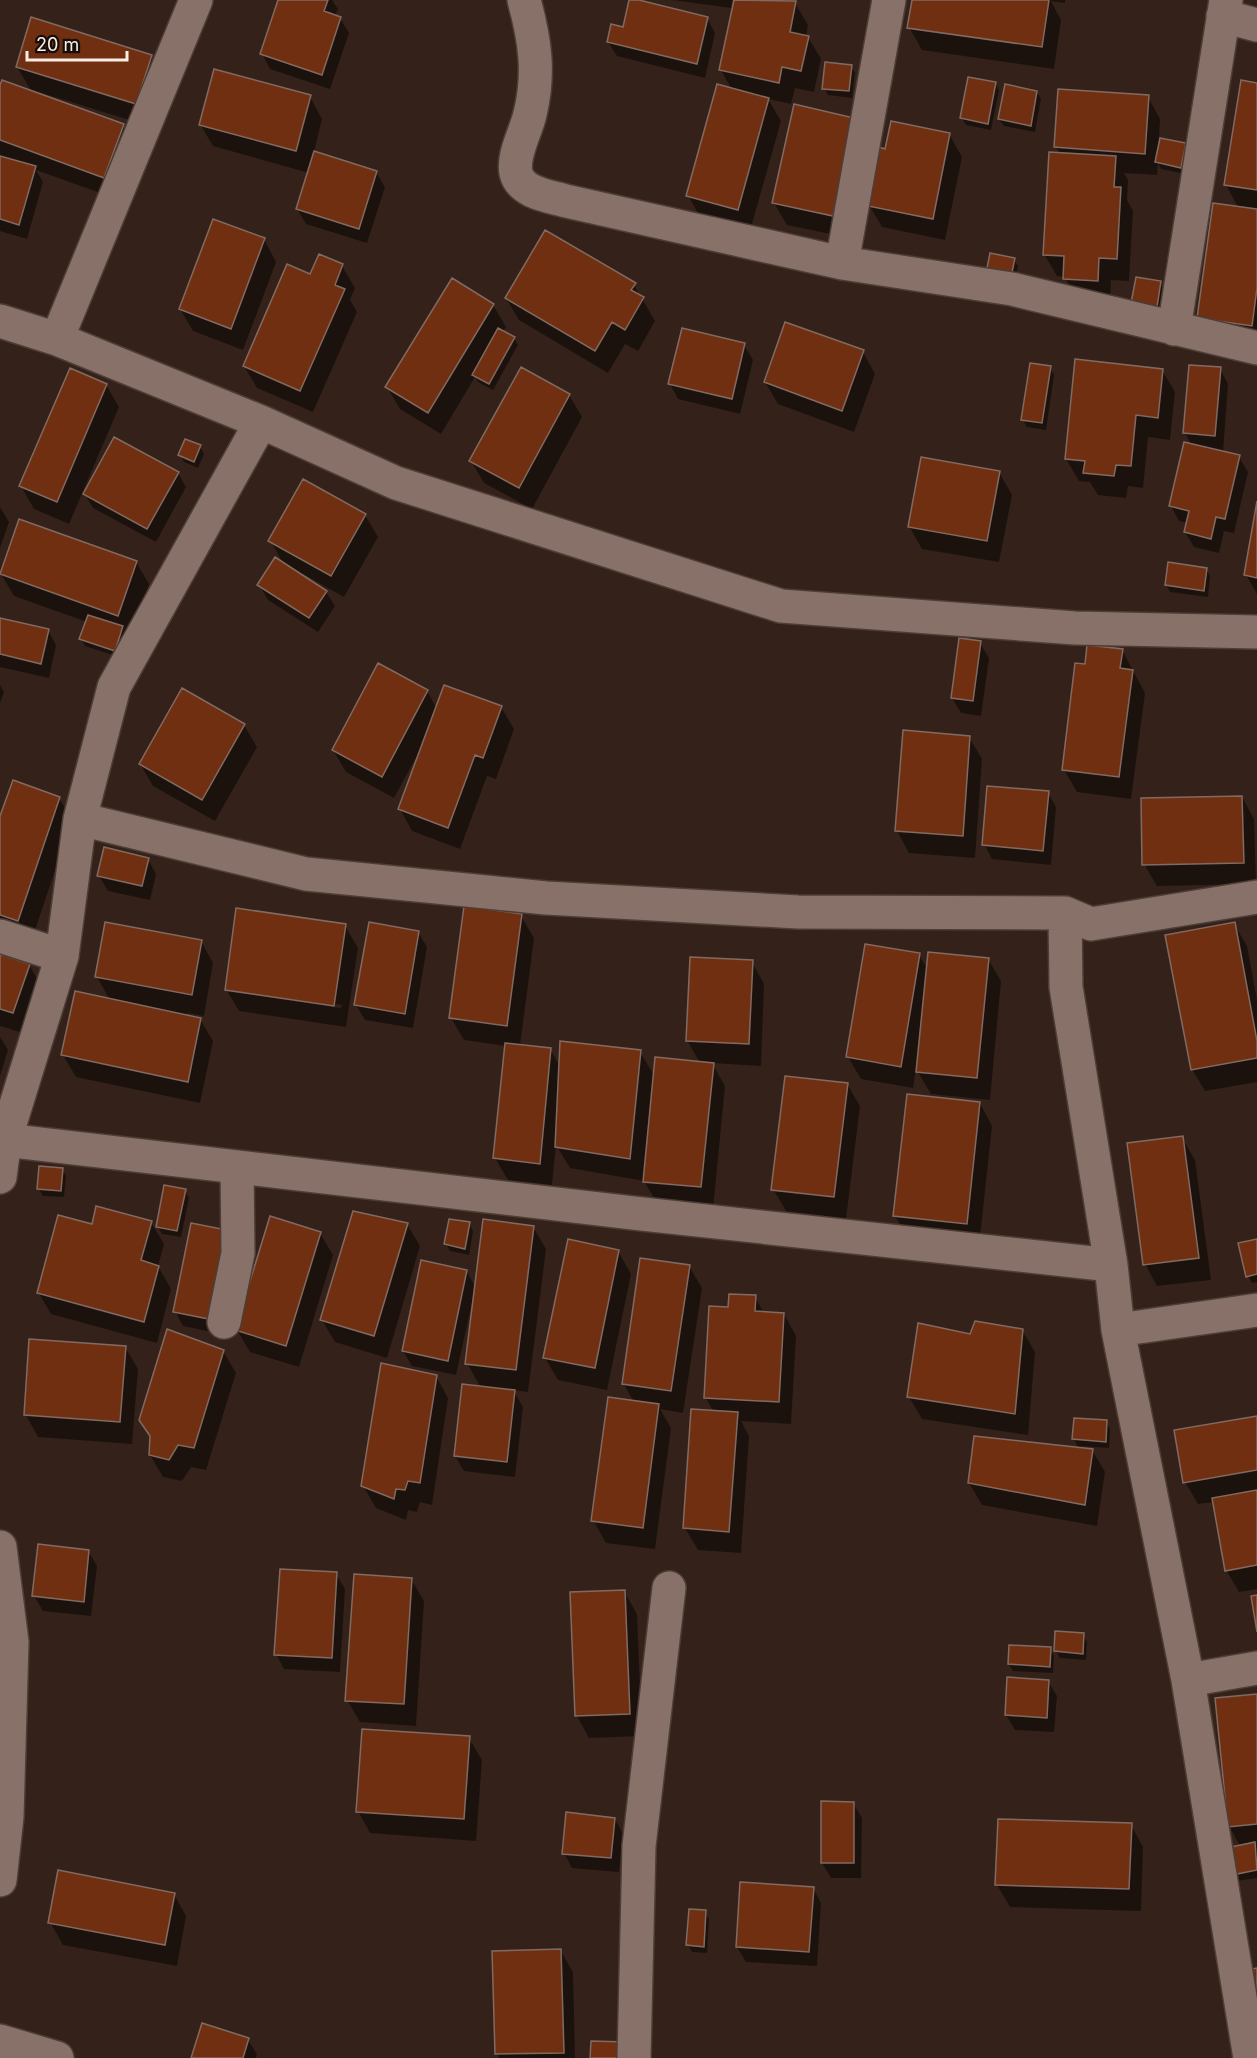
<svg xmlns="http://www.w3.org/2000/svg" width="1257" height="2058" font-family="Inter,sans-serif">
	<rect width="100%" height="100%" fill="#34221a"/>
	<path fill="#0007" fill-rule="evenodd" d="M 280,0 L 332,0 L 338,9 L 335,16 L 340,18 L 349,33 L 330,89 L 270,69 L 262,54 Z
		M 631,0 L 707,18 L 715,33 L 705,78 L 617,56 L 608,42 L 624,28 Z
		M 672,0 L 732,0 L 731,8 Z
		M 736,0 L 783,0 L 795,3 L 808,25 L 806,36 L 808,37 L 821,59 L 814,92 L 795,88 L 791,104 L 768,99 L 781,121 L 750,231 L 700,217 L 688,195 L 732,90 L 721,70 Z
		M 913,0 L 1065,0 L 1065,3 L 1051,1 L 1061,20 L 1054,69 L 922,50 L 909,27 Z
		M 151,56 L 163,78 L 149,126 L 32,90 L 32,92 L 17,67 Z
		M 851,66 L 855,73 L 852,98 L 828,95 L 824,88 Z
		M 995,83 L 999,90 L 991,130 L 966,125 L 962,118 Z
		M 1257,84 L 1257,346 L 1199,318 L 1239,209 L 1226,185 Z
		M 0,89 L 123,126 L 136,148 L 117,199 L 36,170 L 43,182 L 27,239 L 0,231 Z
		M 1037,92 L 1041,99 L 1035,132 L 1004,126 L 999,119 Z
		M 310,97 L 322,119 L 314,152 L 376,172 L 385,187 L 367,243 L 306,224 L 297,209 L 309,173 L 213,146 L 200,124 Z
		M 1148,97 L 1160,119 L 1159,139 L 1185,145 L 1190,152 L 1185,174 L 1161,169 L 1158,163 L 1157,175 L 1124,173 L 1128,180 L 1127,200 L 1133,211 L 1129,281 L 1111,280 L 1110,303 L 1077,300 L 1065,277 L 1057,276 L 1044,254 L 1060,154 L 1056,147 Z
		M 853,119 L 845,237 L 787,225 L 774,203 Z
		M 949,134 L 962,157 L 945,240 L 882,227 L 869,205 L 886,151 Z
		M 264,239 L 276,262 L 243,350 L 193,331 L 180,309 Z
		M 1014,259 L 1018,266 L 1014,284 L 992,280 Z
		M 342,266 L 355,288 L 350,300 L 357,312 L 313,412 L 257,388 L 244,366 L 311,276 Z
		M 1160,283 L 1164,290 L 1160,313 L 1137,310 Z
		M 634,285 L 655,321 L 638,351 L 625,344 L 608,373 L 519,320 L 506,298 Z
		M 493,305 L 506,327 L 503,332 L 514,338 L 518,345 L 493,390 L 478,382 L 475,377 L 441,434 L 400,409 L 387,387 Z
		M 744,345 L 753,360 L 740,414 L 678,399 L 670,384 Z
		M 863,352 L 875,374 L 854,432 L 778,404 L 765,382 Z
		M 1050,368 L 1054,375 L 1046,430 L 1027,427 L 1023,420 Z
		M 1220,369 L 1228,384 L 1223,453 L 1239,457 L 1248,472 L 1234,533 L 1224,531 L 1219,553 L 1194,547 L 1185,532 L 1187,523 L 1179,521 L 1171,506 L 1192,446 L 1185,433 Z
		M 1162,370 L 1175,392 L 1170,440 L 1148,437 L 1143,488 L 1128,486 L 1126,498 L 1098,495 L 1090,482 L 1079,481 L 1066,459 Z
		M 106,385 L 119,407 L 83,491 L 178,473 L 186,487 L 156,542 L 93,508 L 83,491 L 69,524 L 34,509 L 21,486 Z
		M 569,395 L 582,417 L 532,509 L 484,483 L 471,461 Z
		M 200,447 L 204,454 L 198,468 L 184,462 L 180,455 Z
		M 999,472 L 1012,495 L 999,562 L 922,549 L 909,526 Z
		M 0,507 L 9,522 L 0,548 Z
		M 1257,510 L 1257,594 L 1246,575 Z
		M 365,515 L 378,537 L 344,597 L 303,574 L 302,576 L 326,592 L 335,606 L 318,632 L 268,600 L 259,585 L 284,565 L 270,540 Z
		M 136,562 L 149,584 L 130,637 L 119,657 L 85,646 L 81,639 L 87,622 L 14,596 L 1,574 Z
		M 1206,569 L 1210,576 L 1208,597 L 1170,592 L 1166,585 Z
		M 0,619 L 48,630 L 56,645 L 49,678 L 0,667 Z
		M 980,643 L 989,658 L 981,716 L 961,713 L 952,698 Z
		M 1122,650 L 1145,693 L 1131,799 L 1077,792 L 1064,770 Z
		M 0,685 L 4,692 L 0,703 Z
		M 427,691 L 437,709 L 501,707 L 514,729 L 496,779 L 487,776 L 460,849 L 412,831 L 400,809 L 421,753 L 419,752 L 394,798 L 346,772 L 333,750 Z
		M 244,725 L 257,747 L 215,821 L 153,786 L 140,764 Z
		M 969,737 L 982,759 L 975,858 L 909,853 L 897,831 Z
		M 1048,793 L 1056,807 L 1051,865 L 992,859 L 984,844 Z
		M 1242,797 L 1254,819 L 1256,884 L 1157,886 L 1144,864 Z
		M 59,798 L 72,820 L 31,942 L 0,932 L 0,821 Z
		M 148,859 L 156,874 L 150,900 L 108,891 L 99,876 Z
		M 521,916 L 534,938 L 520,1046 L 550,1049 L 560,1066 L 640,1052 L 655,1077 L 700,1063 L 687,1040 L 752,962 L 764,984 L 761,1066 L 712,1063 L 725,1086 L 713,1209 L 657,1203 L 644,1181 L 570,1168 L 556,1145 L 552,1185 L 508,1180 L 495,1158 L 506,1046 L 464,1040 L 451,1018 Z
		M 1234,924 L 1247,946 L 1257,1000 L 1257,1082 L 1205,1091 L 1192,1069 Z
		M 345,926 L 358,948 L 346,1027 L 239,1011 L 226,989 ZM 240,990 L 342,1005 L 341,1008 L 240,993 Z
		M 418,932 L 427,947 L 413,1028 L 365,1020 L 356,1005 Z
		M 201,941 L 213,963 L 204,1016 L 187,1013 L 186,1016 L 200,1019 L 213,1041 L 200,1103 L 76,1077 L 63,1055 L 110,1000 L 97,977 Z
		M 919,955 L 928,970 L 988,959 L 1001,981 L 990,1100 L 931,1094 L 916,1069 L 913,1088 L 861,1079 L 848,1057 Z
		M 0,956 L 29,965 L 42,987 L 26,1034 L 0,1026 Z
		M 0,1037 L 8,1050 L 0,1076 Z
		M 847,1084 L 860,1106 L 846,1219 L 786,1211 L 773,1189 Z
		M 980,1103 L 992,1126 L 979,1246 L 908,1238 L 895,1216 Z
		M 1182,1138 L 1195,1160 L 1211,1280 L 1157,1286 L 1145,1264 Z
		M 62,1169 L 66,1176 L 64,1197 L 43,1196 L 39,1189 Z
		M 185,1191 L 189,1198 L 181,1237 L 162,1234 L 158,1227 Z
		M 151,1222 L 164,1244 L 158,1266 L 171,1289 L 157,1343 L 51,1314 L 38,1292 L 93,1226 Z
		M 407,1224 L 420,1246 L 387,1358 L 335,1342 L 322,1320 Z
		M 469,1224 L 473,1231 L 469,1255 L 450,1251 L 446,1244 Z
		M 193,1225 L 222,1334 L 183,1326 L 175,1311 Z
		M 533,1227 L 546,1249 L 528,1392 L 513,1390 L 523,1407 L 515,1477 L 464,1471 L 455,1456 L 463,1386 L 481,1388 L 467,1363 L 475,1299 L 473,1298 L 456,1375 L 412,1366 L 403,1351 L 467,1272 L 476,1288 Z
		M 320,1233 L 333,1255 L 299,1367 L 250,1352 L 237,1330 Z
		M 1257,1240 L 1257,1282 L 1252,1283 L 1248,1276 Z
		M 618,1251 L 631,1274 L 607,1390 L 558,1380 L 545,1358 Z
		M 689,1266 L 702,1288 L 683,1413 L 660,1409 L 671,1428 L 655,1549 L 606,1543 L 593,1520 L 634,1402 L 623,1383 Z
		M 755,1297 L 764,1313 L 784,1314 L 796,1336 L 791,1424 L 741,1421 L 749,1436 L 741,1553 L 698,1550 L 685,1528 L 714,1412 L 705,1397 L 730,1309 Z
		M 1022,1330 L 1035,1352 L 1028,1435 L 922,1419 L 909,1397 Z
		M 125,1347 L 138,1369 L 132,1444 L 38,1437 L 26,1415 Z
		M 223,1351 L 236,1373 L 206,1470 L 191,1467 L 182,1481 L 163,1477 L 150,1455 L 151,1438 L 141,1420 Z
		M 436,1376 L 448,1398 L 432,1505 L 420,1502 L 417,1512 L 408,1510 L 406,1520 L 376,1508 L 363,1486 Z
		M 1257,1418 L 1257,1589 L 1239,1592 L 1226,1570 L 1214,1502 L 1198,1504 L 1185,1482 Z
		M 1106,1422 L 1110,1429 L 1109,1448 L 1081,1446 L 1080,1449 L 1092,1450 L 1105,1472 L 1097,1526 L 982,1505 L 969,1483 L 1079,1449 L 1074,1439 Z
		M 88,1551 L 97,1566 L 91,1616 L 43,1611 L 34,1596 Z
		M 336,1574 L 345,1589 L 340,1672 L 284,1669 L 276,1654 Z
		M 411,1579 L 424,1601 L 416,1726 L 360,1722 L 347,1700 Z
		M 624,1591 L 637,1614 L 642,1736 L 589,1738 L 577,1716 Z
		M 1083,1635 L 1087,1642 L 1086,1660 L 1060,1658 L 1056,1651 Z
		M 1050,1649 L 1054,1656 L 1053,1673 L 1013,1671 L 1009,1664 Z
		M 1048,1681 L 1057,1696 L 1054,1732 L 1015,1730 L 1006,1715 Z
		M 1257,1696 L 1257,1878 L 1237,1881 L 1233,1875 L 1240,1846 L 1229,1826 Z
		M 469,1738 L 482,1760 L 476,1841 L 370,1833 L 358,1811 Z
		M 853,1803 L 862,1818 L 861,1878 L 831,1878 L 822,1863 Z
		M 615,1819 L 623,1834 L 619,1872 L 572,1868 L 564,1853 Z
		M 1131,1825 L 1143,1847 L 1141,1911 L 1010,1907 L 997,1885 Z
		M 813,1888 L 821,1903 L 817,1966 L 746,1962 L 737,1947 Z
		M 174,1894 L 186,1916 L 177,1966 L 63,1945 L 50,1922 Z
		M 705,1912 L 709,1919 L 707,1953 L 692,1952 L 688,1945 Z
		M 560,1950 L 573,1972 L 575,2058 L 499,2058 L 497,2054 Z
		M 248,2040 L 257,2054 L 256,2058 L 192,2058 Z"/>
	<path fill="#712f11" stroke="#816a61" stroke-width="1.5" d="M 278,0 L 328,0 L 324,11 L 341,17 L 322,75 L 260,54 Z
		M 629,0 L 639,0 L 708,17 L 697,64 L 607,42 L 611,24 L 623,27 Z
		M 734,0 L 796,1 L 790,32 L 809,36 L 801,71 L 782,67 L 779,83 L 719,70 Z
		M 912,0 L 1049,0 L 1042,47 L 907,28 Z
		M 31,17 L 152,55 L 136,104 L 16,67 Z
		M 825,62 L 852,65 L 849,91 L 822,89 Z
		M 214,69 L 311,95 L 296,151 L 199,125 Z
		M 968,77 L 996,82 L 988,124 L 960,118 Z
		M 2,80 L 124,124 L 104,178 L 0,140 L 0,85 Z
		M 1241,80 L 1257,83 L 1257,190 L 1224,185 Z
		M 717,84 L 769,98 L 738,210 L 686,196 Z
		M 1005,84 L 1037,91 L 1031,126 L 998,119 Z
		M 1058,89 L 1149,95 L 1145,154 L 1054,147 Z
		M 794,104 L 854,118 L 833,216 L 772,203 Z
		M 891,121 L 950,133 L 933,219 L 868,206 L 879,147 L 885,149 Z
		M 1160,138 L 1186,143 L 1181,168 L 1155,162 Z
		M 314,151 L 377,171 L 359,229 L 296,209 Z
		M 1049,152 L 1116,156 L 1114,187 L 1121,187 L 1117,259 L 1099,258 L 1098,281 L 1063,279 L 1064,256 L 1043,255 Z
		M 0,156 L 36,166 L 19,225 L 0,219 Z
		M 1213,203 L 1257,209 L 1257,288 L 1252,326 L 1197,318 Z
		M 213,219 L 265,238 L 231,329 L 179,309 Z
		M 545,230 L 636,283 L 631,290 L 644,297 L 625,330 L 612,322 L 595,351 L 505,298 Z
		M 990,253 L 1015,258 L 1011,277 L 986,273 Z
		M 319,254 L 343,264 L 335,285 L 345,289 L 300,391 L 243,366 L 287,264 L 310,274 Z
		M 1136,277 L 1161,281 L 1157,307 L 1131,303 Z
		M 452,278 L 494,304 L 428,413 L 385,387 Z
		M 785,322 L 864,350 L 842,411 L 764,382 Z
		M 498,328 L 515,337 L 489,384 L 472,375 Z
		M 682,328 L 745,343 L 732,399 L 668,384 Z
		M 1075,359 L 1163,369 L 1158,418 L 1136,415 L 1131,466 L 1116,465 L 1114,476 L 1083,473 L 1085,461 L 1065,459 Z
		M 1030,363 L 1051,366 L 1042,423 L 1021,420 Z
		M 1189,365 L 1221,367 L 1215,436 L 1183,433 Z
		M 521,367 L 570,394 L 519,488 L 469,461 Z
		M 70,368 L 107,384 L 57,502 L 19,486 Z
		M 114,437 L 179,472 L 147,529 L 83,494 Z
		M 185,439 L 201,445 L 194,462 L 178,455 Z
		M 1184,442 L 1240,455 L 1225,519 L 1216,517 L 1211,539 L 1184,532 L 1189,511 L 1169,506 Z
		M 921,457 L 1000,471 L 987,541 L 908,527 Z
		M 303,479 L 366,514 L 331,576 L 268,541 Z
		M 1257,501 L 1257,578 L 1244,575 Z
		M 19,519 L 137,561 L 118,616 L 0,574 Z
		M 275,557 L 327,591 L 309,618 L 257,585 Z
		M 1168,562 L 1207,568 L 1204,591 L 1165,585 Z
		M 88,615 L 123,626 L 115,651 L 79,639 Z
		M 0,618 L 49,629 L 41,664 L 0,654 Z
		M 959,638 L 981,641 L 973,701 L 951,698 Z
		M 1087,645 L 1123,649 L 1120,668 L 1133,670 L 1119,777 L 1062,770 L 1075,663 L 1085,664 Z
		M 378,663 L 428,690 L 382,777 L 332,750 Z
		M 444,685 L 502,706 L 483,758 L 475,755 L 448,828 L 398,809 Z
		M 182,688 L 245,724 L 202,800 L 139,764 Z
		M 903,730 L 970,736 L 963,836 L 895,831 Z
		M 13,780 L 60,797 L 18,921 L 0,915 L 0,816 Z
		M 987,786 L 1049,791 L 1043,851 L 982,845 Z
		M 1242,796 L 1244,863 L 1142,865 L 1141,798 Z
		M 104,847 L 149,858 L 142,886 L 97,876 Z
		M 464,906 L 522,914 L 507,1026 L 449,1018 Z
		M 236,908 L 346,924 L 334,1006 L 225,990 Z
		M 105,922 L 202,940 L 192,995 L 95,977 Z
		M 369,922 L 419,931 L 405,1014 L 354,1005 Z
		M 1235,922 L 1257,1041 L 1257,1058 L 1191,1070 L 1165,935 Z
		M 865,944 L 920,953 L 901,1067 L 846,1057 Z
		M 928,952 L 989,958 L 977,1078 L 916,1072 Z
		M 0,954 L 30,964 L 13,1013 L 0,1009 Z
		M 690,957 L 753,960 L 749,1044 L 686,1041 Z
		M 75,991 L 201,1018 L 188,1082 L 61,1055 Z
		M 560,1041 L 641,1050 L 630,1159 L 555,1147 Z
		M 505,1043 L 551,1048 L 540,1164 L 493,1158 Z
		M 655,1057 L 714,1063 L 701,1187 L 643,1182 Z
		M 785,1076 L 848,1083 L 834,1197 L 771,1190 Z
		M 907,1094 L 980,1102 L 967,1224 L 893,1216 Z
		M 1183,1136 L 1199,1258 L 1143,1265 L 1127,1143 Z
		M 39,1166 L 63,1168 L 61,1191 L 37,1189 Z
		M 164,1185 L 186,1189 L 177,1231 L 156,1227 Z
		M 96,1206 L 152,1221 L 141,1260 L 159,1266 L 144,1322 L 37,1293 L 58,1215 L 92,1224 Z
		M 353,1211 L 408,1223 L 374,1336 L 320,1320 Z
		M 270,1216 L 321,1232 L 286,1346 L 235,1330 Z
		M 449,1219 L 470,1222 L 465,1249 L 444,1244 Z
		M 483,1219 L 534,1226 L 516,1370 L 465,1364 Z
		M 191,1223 L 232,1231 L 214,1320 L 173,1312 Z
		M 568,1239 L 619,1250 L 595,1368 L 543,1358 Z
		M 1257,1239 L 1257,1274 L 1246,1277 L 1238,1243 Z
		M 640,1258 L 690,1265 L 671,1391 L 622,1384 Z
		M 421,1260 L 467,1270 L 448,1361 L 402,1351 Z
		M 729,1294 L 756,1295 L 755,1311 L 784,1313 L 779,1402 L 704,1398 L 709,1306 L 728,1307 Z
		M 975,1321 L 1023,1329 L 1015,1414 L 907,1397 L 918,1323 L 970,1334 Z
		M 167,1329 L 224,1350 L 194,1448 L 178,1445 L 169,1460 L 149,1455 L 150,1436 L 139,1420 Z
		M 29,1339 L 126,1346 L 120,1422 L 24,1415 Z
		M 381,1363 L 437,1375 L 420,1483 L 408,1481 L 405,1490 L 396,1489 L 394,1499 L 361,1486 Z
		M 462,1384 L 515,1390 L 507,1462 L 454,1456 Z
		M 608,1397 L 659,1404 L 643,1528 L 591,1521 Z
		M 691,1409 L 738,1412 L 729,1532 L 683,1528 Z
		M 1257,1416 L 1257,1470 L 1183,1483 L 1174,1430 Z
		M 1074,1418 L 1107,1420 L 1106,1442 L 1072,1439 Z
		M 974,1436 L 1093,1449 L 1085,1505 L 968,1483 Z
		M 1257,1490 L 1257,1565 L 1225,1571 L 1212,1498 Z
		M 38,1544 L 89,1550 L 84,1602 L 32,1596 Z
		M 280,1569 L 337,1572 L 332,1658 L 274,1655 Z
		M 354,1574 L 412,1578 L 404,1704 L 345,1701 Z
		M 625,1590 L 630,1714 L 575,1716 L 570,1592 Z
		M 1257,1595 L 1257,1632 L 1251,1596 Z
		M 1055,1631 L 1084,1633 L 1083,1654 L 1054,1651 Z
		M 1009,1645 L 1051,1647 L 1050,1667 L 1008,1664 Z
		M 1007,1677 L 1049,1680 L 1047,1718 L 1005,1715 Z
		M 1257,1694 L 1257,1824 L 1228,1827 L 1215,1698 Z
		M 362,1729 L 470,1736 L 464,1819 L 356,1812 Z
		M 821,1801 L 854,1802 L 854,1863 L 821,1863 Z
		M 566,1812 L 615,1818 L 611,1858 L 562,1854 Z
		M 998,1819 L 1132,1823 L 1129,1889 L 995,1885 Z
		M 1255,1842 L 1257,1870 L 1232,1875 L 1226,1848 Z
		M 58,1870 L 175,1893 L 165,1945 L 48,1923 Z
		M 740,1882 L 814,1887 L 809,1952 L 736,1947 Z
		M 689,1909 L 706,1910 L 704,1947 L 686,1945 Z
		M 561,1949 L 564,2053 L 495,2054 L 492,1951 Z
		M 1257,1968 L 1257,1988 L 1251,1989 L 1247,1970 Z
		M 202,2023 L 249,2038 L 243,2058 L 191,2058 Z
		M 591,2041 L 627,2042 L 627,2058 L 590,2058 Z"/>
	<g fill="none" stroke-linecap="round" stroke-linejoin="round">
		<g stroke="#4c3d37" stroke-width="36">
			<path id="minor" d="M 524,0 C 535,40 540,73 530,114 C 526,132 512,155 516,173 C 521,193 549,196 566,201 L 842,263 L 1012,289 L 1257,348
				M 1223,16 L 1257,25
				M 842,263 L 889,0
				M 0,321 L 57,339 L 261,422 L 396,483 L 781,606 L 1075,628 L 1257,632
				M 1174,329 L 1226,0
				M 57,339 L 196,0
				M 80,819 L 306,874 L 546,898 L 798,912 L 1065,913 L 1091,924 L 1257,897
				M 1065,913 L 1066,987 L 1111,1265 L 1118,1330 L 1188,1680 L 1250,2058
				M 0,936 L 62,956
				M 5,1140 L 642,1214 L 1111,1265
				M 0,1177 L 5,1140 L 62,956 L 80,819 L 114,687 L 261,422
				M 224,1322 L 238,1253 L 237,1167
				M 1118,1330 L 1257,1310
				M 0,1547 L 12,1642 L 7,1817 L 0,1880
				M 1188,1680 L 1257,1668
				M 0,2041 L 57,2058
				M 634,2058 L 639,1846 L 669,1588"/>
		</g>
		<use href="#minor" stroke="#887168" stroke-width="33"/>
	</g>
	<path d="M27 51v9h100v-9" fill="none" stroke="#faede8" stroke-width="3"/>
	<text x="36" y="51" font-size="18" fill="#faede8" stroke="#160e0a" stroke-width="4.5" paint-order="stroke">20 m</text>
</svg>
